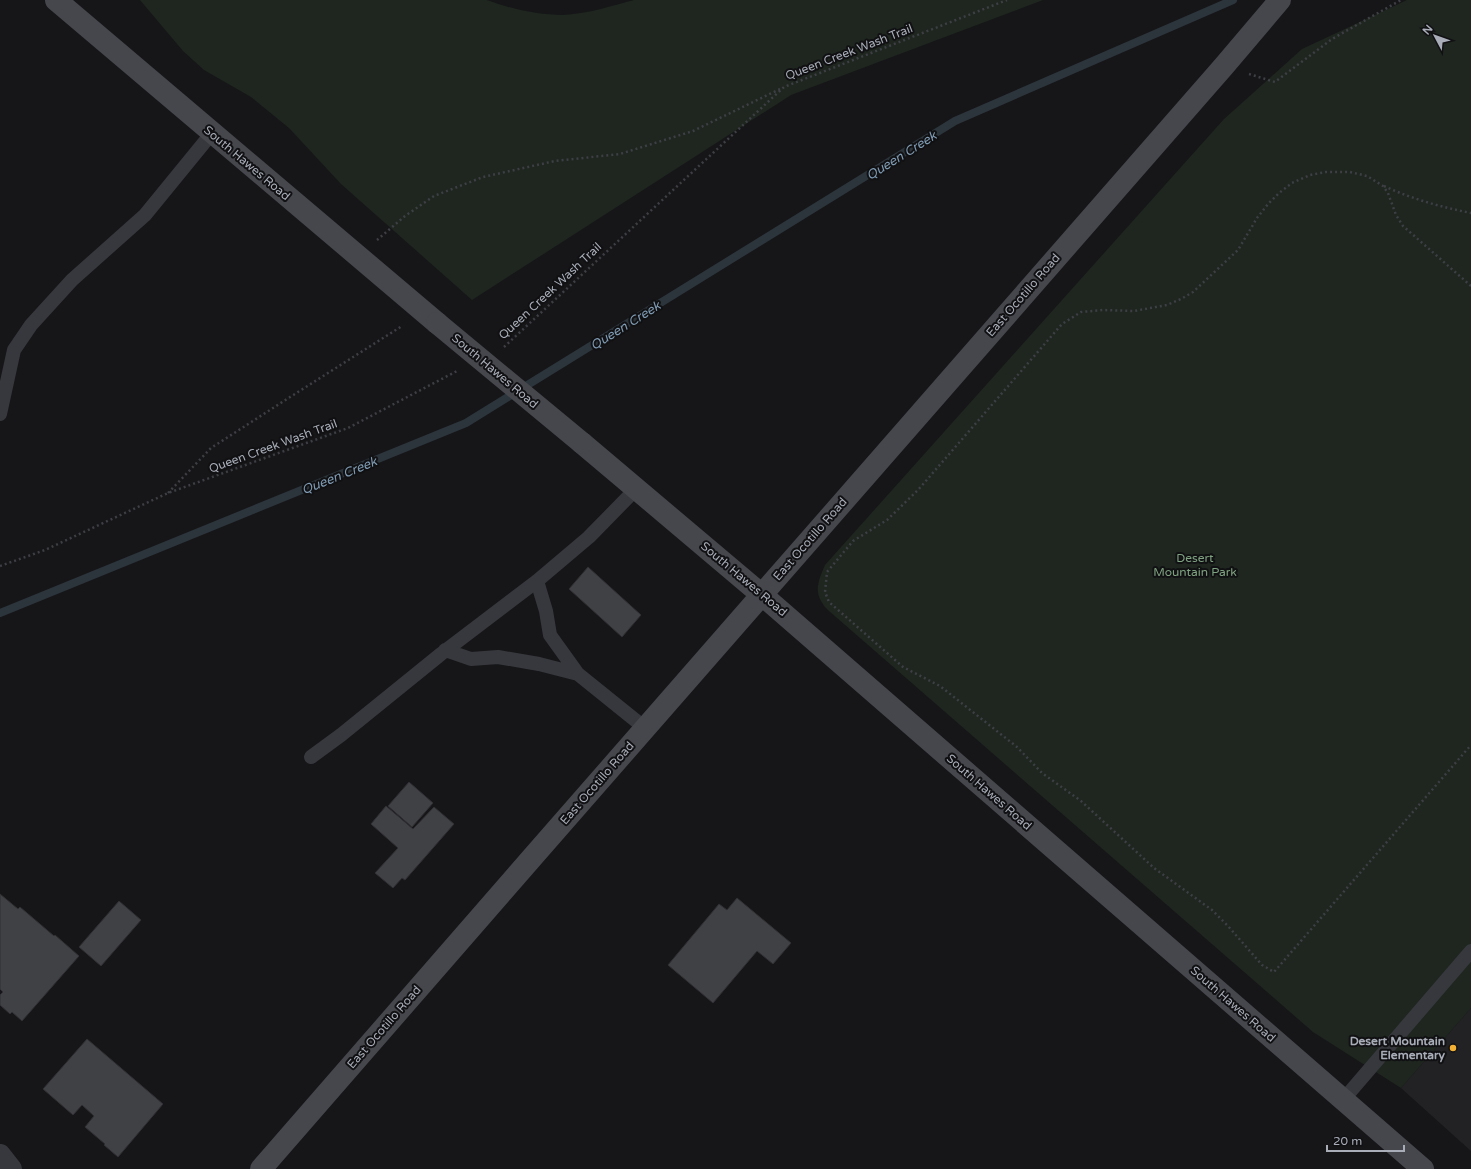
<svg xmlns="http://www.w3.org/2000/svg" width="1471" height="1169" font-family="'Varela Round',sans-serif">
	<rect width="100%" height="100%" fill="#161618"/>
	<path fill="#222225" d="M 1471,1008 L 1471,1151 L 1401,1088 Z"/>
	<path fill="#1e261f" d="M 140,0 L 487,0 C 511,9 538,15 563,15 C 586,14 612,6 634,0 L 1043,0 L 791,95 L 472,300 L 341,184 L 289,128 L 251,97 L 204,70 L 183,51 Z
		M 1407,0 L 1471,0 L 1471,1008 L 1401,1088 L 1313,1032 L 829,611 C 826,608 823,605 821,601 C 814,589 820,577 825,565 L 1224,119 L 1302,49 Z"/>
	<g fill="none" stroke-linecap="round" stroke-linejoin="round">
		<path stroke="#2c353c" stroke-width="8" d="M 0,613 L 466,423 L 955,121 L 1233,0"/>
	</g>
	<path fill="#404145" stroke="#303034" d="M 588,567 L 641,615 L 622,637 L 569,589 Z
		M 409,782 L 433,803 L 412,827 L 388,806 Z
		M 386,806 L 413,829 L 434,807 L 454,824 L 405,880 L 402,878 L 393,888 L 375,873 L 398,848 L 371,824 Z
		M 0,894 L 18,909 L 20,907 L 54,936 L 55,935 L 79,956 L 22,1021 L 12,1012 L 10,1014 L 0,1005 L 0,995 L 3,992 L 0,989 Z
		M 737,898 L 791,943 L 773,964 L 757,951 L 713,1003 L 668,965 L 719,904 L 727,910 Z
		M 119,901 L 141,920 L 101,966 L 79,947 Z
		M 87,1039 L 163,1104 L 118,1157 L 104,1145 L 105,1144 L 85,1127 L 94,1116 L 82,1105 L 73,1115 L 43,1089 Z"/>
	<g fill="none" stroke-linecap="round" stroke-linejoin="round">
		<path stroke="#3d3f44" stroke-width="2.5" stroke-dasharray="2 3" stroke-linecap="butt" d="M 1249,74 L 1275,82 L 1332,39 L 1401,0
			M 1384,186 C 1412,199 1441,207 1471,213
			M 377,240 L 405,216 L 434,196 L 483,177 L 555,161 L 620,154 L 693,131 L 780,89
			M 1471,286 L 1403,226 L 1396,215 L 1388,193 L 1383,186 L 1367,176 L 1350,172 L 1326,172 L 1310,175 L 1292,183 L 1279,193 L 1268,204 L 1257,218 L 1238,250 L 1193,292 L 1181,299 L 1167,305 L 1134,311 L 1103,310 L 1081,312 L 1062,324 L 918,490 L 887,520 L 853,541 L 827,572 L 825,592 L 829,602 L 903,667 L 940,686 L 1017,747 L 1042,773 L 1081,801 L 1154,868 L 1212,910 L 1228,926 L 1262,965 L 1274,972 L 1471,745
			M 504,347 L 784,87 L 1007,0
			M 168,493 L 211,448 L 287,399 L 402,326
			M 0,566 L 45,550 L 168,493 L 348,428 L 457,371"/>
		<path stroke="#37383d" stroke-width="14" d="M 0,414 L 14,350 L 31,325 L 72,280 L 145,215 L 212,133
			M 537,581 L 546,611 L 550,635 L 578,674 L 645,728
			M 445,650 L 471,659 L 498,657 L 539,664 L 578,674
			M 311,757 L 341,735 L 441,654 L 537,581 L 589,537 L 636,489
			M 1343,1100 L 1471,951"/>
		<path stroke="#37383d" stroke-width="22" d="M 0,1155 L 11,1169"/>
		<path stroke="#45474d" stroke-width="22" d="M 56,0 L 437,323
			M 582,443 L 762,595 L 1423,1169
			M 261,1169 L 530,860 L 1224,66 L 1280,0"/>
		<path stroke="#45474d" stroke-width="22" d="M 437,323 L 582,443"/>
	</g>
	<circle fill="#f2b134" stroke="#111113" stroke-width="1.5" cx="1453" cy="1048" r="4"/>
	<g text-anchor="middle" stroke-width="4" stroke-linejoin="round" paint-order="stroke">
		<g font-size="12" fill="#a8adb8" stroke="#111113">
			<text transform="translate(849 52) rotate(-21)" y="4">Queen Creek Wash Trail</text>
			<text transform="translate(247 163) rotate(40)" y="4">South Hawes Road</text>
			<text transform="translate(550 291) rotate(-43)" y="4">Queen Creek Wash Trail</text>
			<text transform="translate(1023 295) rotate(-49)" y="4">East Ocotillo Road</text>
			<text transform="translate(495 371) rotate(40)" y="4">South Hawes Road</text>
			<text transform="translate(273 446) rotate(-20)" y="4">Queen Creek Wash Trail</text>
			<text transform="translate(810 539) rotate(-49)" y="4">East Ocotillo Road</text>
			<text transform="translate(744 579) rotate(40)" y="4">South Hawes Road</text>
			<text transform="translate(597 783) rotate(-49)" y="4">East Ocotillo Road</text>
			<text transform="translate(989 792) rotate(41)" y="4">South Hawes Road</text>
			<text transform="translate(1233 1004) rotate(41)" y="4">South Hawes Road</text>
			<text transform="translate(384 1027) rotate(-49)" y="4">East Ocotillo Road</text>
		</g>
		<g font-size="12" fill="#7fa381" stroke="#111113">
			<text x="1195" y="562">Desert<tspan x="1195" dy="14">Mountain Park</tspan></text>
		</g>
		<g font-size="12" font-weight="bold" fill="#a8adb8" stroke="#111113" text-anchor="end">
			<text x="1445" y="1045">Desert Mountain<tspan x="1445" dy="14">Elementary</tspan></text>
		</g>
		<g font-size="13" font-style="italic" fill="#7f9bb3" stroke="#111113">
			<text transform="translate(901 155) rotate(-32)" y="5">Queen Creek</text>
			<text transform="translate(625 325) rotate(-32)" y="5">Queen Creek</text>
			<text transform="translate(339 475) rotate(-22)" y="5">Queen Creek</text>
		</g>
	</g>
	<g transform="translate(1435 36) rotate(311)" stroke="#111113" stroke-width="3" paint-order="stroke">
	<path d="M0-3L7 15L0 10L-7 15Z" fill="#a8adb8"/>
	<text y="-6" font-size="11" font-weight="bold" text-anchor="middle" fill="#a8adb8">N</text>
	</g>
	<path d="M1327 1145v6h77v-6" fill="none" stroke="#a8adb8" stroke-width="2"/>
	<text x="1333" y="1145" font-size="12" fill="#a8adb8" stroke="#111113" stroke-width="3" paint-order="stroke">20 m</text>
</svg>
